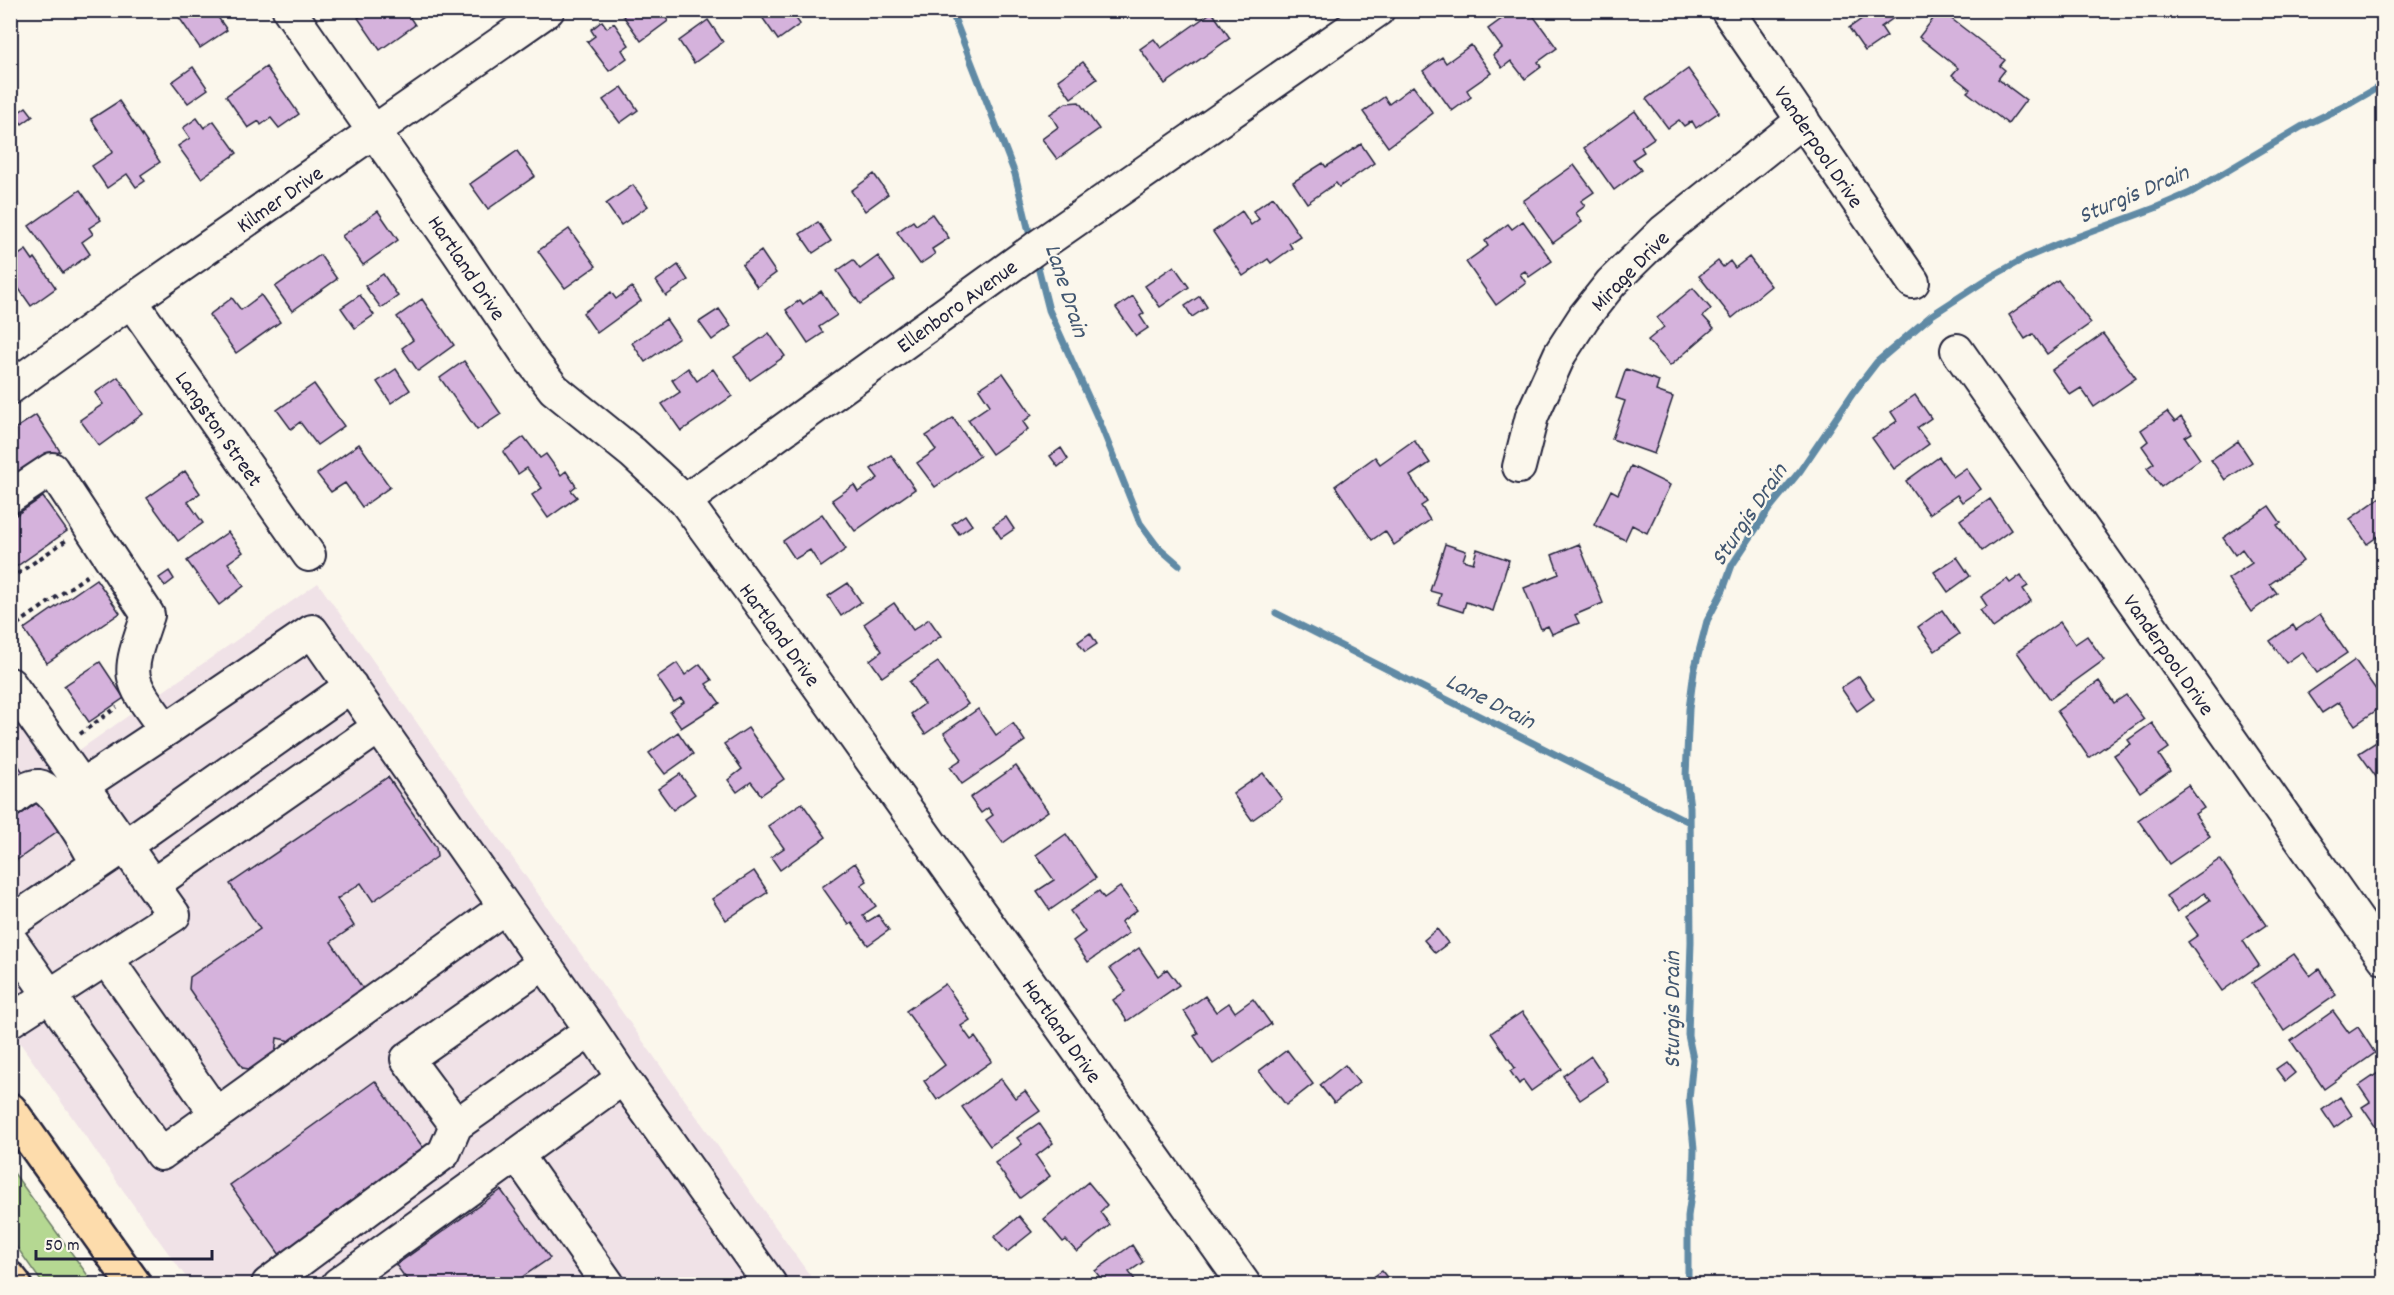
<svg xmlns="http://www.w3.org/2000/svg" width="2394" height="1295" font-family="Dekko,sans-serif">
	<rect width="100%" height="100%" fill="#fbf7ec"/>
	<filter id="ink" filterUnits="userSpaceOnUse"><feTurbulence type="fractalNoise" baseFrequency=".0167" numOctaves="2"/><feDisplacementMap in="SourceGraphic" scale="12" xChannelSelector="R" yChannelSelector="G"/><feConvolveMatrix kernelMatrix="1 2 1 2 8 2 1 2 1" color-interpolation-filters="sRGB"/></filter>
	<g filter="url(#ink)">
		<path fill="#f0e2e7" d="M 318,583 L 553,915 L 816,1284 L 191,1284 L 139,1213 L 11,1030 L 10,708 L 75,753 Z"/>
		<path fill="#b5d892" stroke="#6c7d66" stroke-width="1.5" d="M 11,1169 L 94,1284 L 43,1284 L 11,1239 Z"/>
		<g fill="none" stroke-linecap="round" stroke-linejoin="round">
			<path stroke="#608aa5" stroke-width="7" d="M 951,10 L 1015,174 L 1031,240
				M 1036,259 L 1049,310 L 1100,423 L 1140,523 L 1157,546 L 1179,565
				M 1276,613 L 1689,822
				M 1688,1284 L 1688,1216 L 1693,1181 L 1694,1149 L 1689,1099 L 1693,1059 L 1688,1035 L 1691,942 L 1690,807 L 1686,776 L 1689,709 L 1694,671 L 1707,621 L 1723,590 L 1732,565 L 1769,509 L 1800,471 L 1853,393 L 1877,362 L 1932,315 L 1989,278 L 2025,258 L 2058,244 L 2155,208 L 2190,193 L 2301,127 L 2351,103 L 2384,84"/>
		</g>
		<path fill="#d5b2dc" stroke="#22223b" stroke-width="1.5" d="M 174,10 L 213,10 L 227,30 L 200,48 Z
			M 369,10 L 405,10 L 415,25 L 380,50 L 358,18 Z
			M 619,10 L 661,10 L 668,21 L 641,41 Z
			M 757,10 L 790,10 L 800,24 L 778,40 Z
			M 1505,10 L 1529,10 L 1557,48 L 1538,62 L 1541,67 L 1525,79 L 1511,61 L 1502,68 L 1493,55 L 1502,48 L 1488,29 L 1507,15 Z
			M 1858,10 L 1905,10 L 1881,27 L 1887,36 L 1865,51 L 1849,28 L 1863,18 Z
			M 1940,10 L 2005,60 L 2000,66 L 2005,70 L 1998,79 L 2026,100 L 2008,124 L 1967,92 L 1970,89 L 1952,75 L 1958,68 L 1919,37 Z
			M 1212,12 L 1230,38 L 1165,84 L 1140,49 L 1154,39 L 1161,48 Z
			M 708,20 L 723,42 L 694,63 L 679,41 Z
			M 602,21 L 607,28 L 614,23 L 629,45 L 622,50 L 627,58 L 609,71 L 587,42 L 595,36 L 591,30 Z
			M 1471,45 L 1491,73 L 1467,90 L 1471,97 L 1452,111 L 1423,71 L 1442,57 L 1446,63 Z
			M 1083,62 L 1097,79 L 1071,98 L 1058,80 Z
			M 193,67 L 208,89 L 188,103 L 172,82 Z
			M 266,67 L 299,114 L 279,128 L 271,118 L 261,125 L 259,121 L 248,128 L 226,96 Z
			M 1688,69 L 1719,112 L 1696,128 L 1692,121 L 1684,126 L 1679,120 L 1668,128 L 1646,99 Z
			M 1413,86 L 1433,113 L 1388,147 L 1363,112 L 1384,97 L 1389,104 Z
			M 622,87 L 638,110 L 620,123 L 603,100 Z
			M 119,101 L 160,162 L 141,175 L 145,181 L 136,187 L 127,174 L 107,188 L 92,166 L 113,152 L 91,119 Z
			M 1079,102 L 1099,129 L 1057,159 L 1042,139 L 1058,127 L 1050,114 L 1066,103 Z
			M 26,107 L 33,116 L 22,124 L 15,115 Z
			M 1635,111 L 1654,138 L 1641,147 L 1644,152 L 1633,159 L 1641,170 L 1614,190 L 1584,148 Z
			M 197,118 L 204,128 L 214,121 L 237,153 L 201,178 L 178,146 L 190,138 L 183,128 Z
			M 1361,144 L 1374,163 L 1339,187 L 1336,183 L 1307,203 L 1293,182 L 1323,163 L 1326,167 Z
			M 517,151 L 535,176 L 488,209 L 470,184 Z
			M 1574,165 L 1594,192 L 1581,201 L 1585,206 L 1576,213 L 1582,222 L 1553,243 L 1523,201 Z
			M 874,174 L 888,194 L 865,211 L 851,191 Z
			M 633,185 L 648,206 L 621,225 L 606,204 Z
			M 80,190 L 101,220 L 89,228 L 93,234 L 82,242 L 90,254 L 63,273 L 29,226 Z
			M 1273,197 L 1300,236 L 1289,243 L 1292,248 L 1271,263 L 1268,259 L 1243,276 L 1213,232 L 1242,211 L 1251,225 L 1259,219 L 1253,211 Z
			M 378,211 L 398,240 L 363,265 L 342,236 Z
			M 932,214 L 949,238 L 932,249 L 935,254 L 920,264 L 897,232 L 913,221 L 916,225 Z
			M 1523,221 L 1552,261 L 1529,277 L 1525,271 L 1520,274 L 1526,283 L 1496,305 L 1466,262 L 1488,246 L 1485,241 L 1508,224 L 1512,229 Z
			M 818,222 L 831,241 L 813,253 L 800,234 Z
			M 569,229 L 596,266 L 565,288 L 538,251 Z
			M 26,250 L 33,260 L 35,258 L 56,288 L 31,306 L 10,276 L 14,273 L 10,267 L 10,261 Z
			M 761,251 L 776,273 L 757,287 L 742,265 Z
			M 320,255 L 337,279 L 292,311 L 275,287 Z
			M 878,256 L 895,280 L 860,304 L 837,271 L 853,260 L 860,269 Z
			M 1749,257 L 1771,286 L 1732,318 L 1699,276 L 1718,261 L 1723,267 L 1730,261 L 1735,268 Z
			M 678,265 L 688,280 L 666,296 L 656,281 Z
			M 1174,266 L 1189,287 L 1160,307 L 1145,286 Z
			M 383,274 L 398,296 L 381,308 L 365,286 Z
			M 2058,280 L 2091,323 L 2047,354 L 2033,334 L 2025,339 L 2009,315 Z
			M 632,287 L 641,301 L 597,333 L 583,313 L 611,292 L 616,299 Z
			M 1693,288 L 1711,309 L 1703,316 L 1714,328 L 1670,366 L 1648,340 L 1664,327 L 1657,318 Z
			M 821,291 L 837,315 L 819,327 L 823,333 L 808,343 L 786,310 L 800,300 L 803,304 Z
			M 261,295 L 280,322 L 236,353 L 209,315 L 232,298 L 241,310 Z
			M 360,295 L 374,315 L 355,328 L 341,308 Z
			M 1133,296 L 1144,313 L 1140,316 L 1148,328 L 1136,336 L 1116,308 Z
			M 1200,296 L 1207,307 L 1192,317 L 1185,306 Z
			M 422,299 L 454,345 L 418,371 L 402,348 L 413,340 L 397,317 Z
			M 719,309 L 731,326 L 712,340 L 699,322 Z
			M 666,319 L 679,338 L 645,362 L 632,343 Z
			M 769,333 L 785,356 L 750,380 L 734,357 Z
			M 2103,334 L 2136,378 L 2094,407 L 2081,388 L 2070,395 L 2052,370 Z
			M 464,361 L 501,414 L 477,430 L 440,378 Z
			M 688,368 L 697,381 L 713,369 L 732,396 L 681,431 L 662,404 L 680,392 L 672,380 Z
			M 396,369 L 410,390 L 391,403 L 377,382 Z
			M 1626,369 L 1659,381 L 1656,391 L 1673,397 L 1654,454 L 1612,439 L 1625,401 L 1616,398 Z
			M 1003,373 L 1032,415 L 1023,422 L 1028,429 L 992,454 L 968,420 L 990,405 L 979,389 Z
			M 118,377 L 143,414 L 99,446 L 80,420 L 103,404 L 95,393 Z
			M 314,384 L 344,426 L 317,445 L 300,422 L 291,429 L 277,410 Z
			M 1915,395 L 1931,418 L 1917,428 L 1929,444 L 1894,469 L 1872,438 L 1897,421 L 1891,412 Z
			M 2167,412 L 2175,422 L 2181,417 L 2192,433 L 2185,437 L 2200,459 L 2161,487 L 2147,468 L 2154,463 L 2142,446 L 2148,441 L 2141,430 Z
			M 36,415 L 60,451 L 10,485 L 10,432 Z
			M 953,418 L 980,456 L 935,487 L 917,463 L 936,450 L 926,436 Z
			M 524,437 L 540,458 L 546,454 L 561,475 L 566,471 L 576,486 L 571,490 L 577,497 L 548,518 L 532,495 L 542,488 L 527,468 L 518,474 L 503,452 Z
			M 1414,440 L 1430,463 L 1410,476 L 1427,502 L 1421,506 L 1430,520 L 1394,545 L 1385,531 L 1372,540 L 1335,486 L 1375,457 L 1380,464 Z
			M 2238,441 L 2252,462 L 2225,480 L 2211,460 Z
			M 359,444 L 390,487 L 362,507 L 345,483 L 331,492 L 317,474 Z
			M 1061,448 L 1068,459 L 1058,467 L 1050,456 Z
			M 891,455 L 915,489 L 855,531 L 832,500 L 854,485 L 858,492 L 878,478 L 871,469 Z
			M 1939,457 L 1953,477 L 1966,468 L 1981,489 L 1962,502 L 1957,495 L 1929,514 L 1906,481 Z
			M 1631,466 L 1670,485 L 1647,533 L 1632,525 L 1625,540 L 1594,525 L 1611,490 L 1618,494 Z
			M 185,471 L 200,493 L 188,502 L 203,523 L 178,541 L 147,498 Z
			M 2384,495 L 2384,532 L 2367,544 L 2350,519 Z
			M 43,497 L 67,531 L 10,571 L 10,519 Z
			M 1990,499 L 2011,530 L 1982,551 L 1960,520 Z
			M 2269,506 L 2281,523 L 2277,525 L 2303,561 L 2270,584 L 2277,593 L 2251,612 L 2228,579 L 2252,563 L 2242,549 L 2235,555 L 2223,538 Z
			M 822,514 L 846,549 L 821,567 L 810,550 L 795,559 L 783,541 Z
			M 965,515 L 972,525 L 959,534 L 952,524 Z
			M 1006,517 L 1014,529 L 1001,538 L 993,526 Z
			M 228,532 L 243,552 L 228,563 L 244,586 L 219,605 L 187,561 Z
			M 1445,544 L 1466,551 L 1463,560 L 1473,563 L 1477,549 L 1509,560 L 1493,611 L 1466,602 L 1463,612 L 1438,604 L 1441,594 L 1430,591 Z
			M 1579,544 L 1603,603 L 1575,615 L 1579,623 L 1552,634 L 1548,626 L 1541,629 L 1524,588 L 1559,574 L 1552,555 Z
			M 1957,557 L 1970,576 L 1948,592 L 1934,572 Z
			M 169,571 L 174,579 L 165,586 L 159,578 Z
			M 2021,575 L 2028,586 L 2023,589 L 2031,601 L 1993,628 L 1980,610 L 1987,606 L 1981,597 L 2007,579 L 2010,583 Z
			M 96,579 L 120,613 L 47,663 L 24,629 Z
			M 848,583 L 861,602 L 841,616 L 828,596 Z
			M 894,603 L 913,630 L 929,619 L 941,636 L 882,677 L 870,660 L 882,651 L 864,624 Z
			M 1942,610 L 1959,634 L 1935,651 L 1918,627 Z
			M 2320,614 L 2347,653 L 2317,673 L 2302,652 L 2286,663 L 2270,641 L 2293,625 L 2296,630 Z
			M 2060,622 L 2075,644 L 2087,636 L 2104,660 L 2050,699 L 2017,652 Z
			M 1090,633 L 1097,644 L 1085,652 L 1078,642 Z
			M 2355,660 L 2384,701 L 2384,705 L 2355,725 L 2339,702 L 2322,713 L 2308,693 Z
			M 100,662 L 124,698 L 89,722 L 64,686 Z
			M 938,662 L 968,704 L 925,734 L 911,714 L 924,704 L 909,682 Z
			M 677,663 L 685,675 L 700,664 L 712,680 L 706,684 L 720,703 L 681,728 L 670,712 L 684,702 L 681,698 L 674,702 L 657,677 Z
			M 1859,676 L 1874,699 L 1857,711 L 1841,688 Z
			M 2099,681 L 2114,703 L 2126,695 L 2144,719 L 2089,758 L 2057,711 Z
			M 978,709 L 996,735 L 1013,723 L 1025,741 L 962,784 L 950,767 L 962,759 L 944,733 Z
			M 2152,723 L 2169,748 L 2159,755 L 2170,771 L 2140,792 L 2114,755 L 2131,744 L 2128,740 Z
			M 748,728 L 784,779 L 761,795 L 751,782 L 737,792 L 728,780 L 742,769 L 724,744 Z
			M 678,732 L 693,754 L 665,774 L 649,753 Z
			M 2384,737 L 2384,788 L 2359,753 Z
			M 10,754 L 23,772 L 10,781 Z
			M 1016,766 L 1048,811 L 1003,843 L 986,820 L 993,815 L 988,808 L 981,813 L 970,798 Z
			M 1263,773 L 1282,799 L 1252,820 L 1233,794 Z
			M 680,774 L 695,794 L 673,810 L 658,789 Z
			M 388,777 L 436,847 L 437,857 L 373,901 L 361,883 L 337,899 L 354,926 L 331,942 L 366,993 L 295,1042 L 277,1038 L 275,1056 L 254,1070 L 243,1068 L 189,989 L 190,977 L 260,929 L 230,884 Z
			M 2188,785 L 2204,808 L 2195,814 L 2210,836 L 2169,864 L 2138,820 Z
			M 40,801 L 59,830 L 10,865 L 10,822 Z
			M 802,803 L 826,837 L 780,870 L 771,857 L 784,848 L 768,826 Z
			M 1066,834 L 1096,878 L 1050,910 L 1037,891 L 1054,880 L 1036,855 Z
			M 2220,859 L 2266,925 L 2243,941 L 2259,965 L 2222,991 L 2188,942 L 2198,935 L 2185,917 L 2210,900 L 2204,893 L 2177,912 L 2166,896 Z
			M 855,863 L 867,881 L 861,885 L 876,906 L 863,915 L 867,922 L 878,915 L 889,930 L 868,945 L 852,923 L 849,925 L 822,887 Z
			M 754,871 L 768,892 L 726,920 L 712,899 Z
			M 1120,887 L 1137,910 L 1121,922 L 1129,933 L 1088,962 L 1073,941 L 1085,932 L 1070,911 L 1099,891 L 1104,898 Z
			M 1437,929 L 1448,943 L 1435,953 L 1424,940 Z
			M 1139,948 L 1158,976 L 1167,969 L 1179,985 L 1127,1021 L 1113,1000 L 1126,991 L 1110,968 Z
			M 2294,954 L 2310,976 L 2319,969 L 2336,995 L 2284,1031 L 2252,983 Z
			M 945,984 L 970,1020 L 961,1026 L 971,1040 L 975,1037 L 992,1061 L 937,1100 L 924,1081 L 945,1065 L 906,1011 Z
			M 1205,996 L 1216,1012 L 1229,1003 L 1235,1012 L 1253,999 L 1271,1024 L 1213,1064 L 1194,1036 L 1198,1033 L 1184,1011 Z
			M 2333,1011 L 2349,1033 L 2358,1027 L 2375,1053 L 2324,1089 L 2291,1041 Z
			M 1522,1012 L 1562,1069 L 1531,1091 L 1523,1080 L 1519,1084 L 1510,1071 L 1515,1068 L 1491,1033 Z
			M 1287,1050 L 1313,1084 L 1286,1105 L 1259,1071 Z
			M 1591,1056 L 1608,1081 L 1580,1100 L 1563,1076 Z
			M 2286,1062 L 2295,1073 L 2285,1081 L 2276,1069 Z
			M 1345,1065 L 1359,1083 L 1334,1103 L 1320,1085 Z
			M 2384,1069 L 2384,1129 L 2381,1126 L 2377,1129 L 2362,1107 L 2370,1102 L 2359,1086 Z
			M 1001,1079 L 1015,1098 L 1025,1091 L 1040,1111 L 990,1146 L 962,1107 Z
			M 375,1081 L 425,1150 L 280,1255 L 230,1185 Z
			M 2340,1097 L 2352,1115 L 2334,1128 L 2322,1110 Z
			M 1039,1123 L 1053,1143 L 1036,1156 L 1050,1176 L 1020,1198 L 995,1163 L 1022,1144 L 1017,1138 Z
			M 1088,1182 L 1107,1205 L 1100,1212 L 1110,1225 L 1077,1252 L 1066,1240 L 1063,1242 L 1044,1219 Z
			M 501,1190 L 550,1258 L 512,1284 L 410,1284 L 396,1265 Z
			M 1019,1216 L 1032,1232 L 1007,1252 L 994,1237 Z
			M 1132,1245 L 1143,1262 L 1129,1272 L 1138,1284 L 1105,1284 L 1095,1271 Z
			M 1382,1271 L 1392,1284 L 1363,1284 Z"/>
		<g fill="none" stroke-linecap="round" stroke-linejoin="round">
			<g stroke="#22223b" stroke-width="36">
				<path id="minor" d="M 289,10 L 456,249 L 531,360 L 554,389 L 633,453 L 685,501 L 761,605 L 1244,1284
					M 1727,10 L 1913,282
					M 131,301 L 309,555
					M 1957,350 L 2384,958
					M 10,388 L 131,301 L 548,10
					M 1519,467 L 1532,416 L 1560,354 L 1584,317 L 1611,283 L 1664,231 L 1803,120
					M 10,497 L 52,469 L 148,615 C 126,679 126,676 166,730 L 312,631 L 591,1030 L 456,1125 L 444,1153 L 268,1284
					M 685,501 L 1040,245 L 1378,10
					M 10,684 L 174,915 L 10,1021
					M 83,785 L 166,730
					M 10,801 C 18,795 28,785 39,786 C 55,788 90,849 97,864
					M 154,884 L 379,727
					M 10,923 L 126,845 L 351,686
					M 10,939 L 161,1154 L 505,907
					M 107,959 L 216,1114
					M 591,1030 L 623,1078
					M 456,1125 L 407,1059 L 544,963
					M 517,1155 L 608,1284
					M 338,1284 L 623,1078 L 770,1284"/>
			</g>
			<g stroke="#22223b" stroke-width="38">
				<path id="major" d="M 10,1110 L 134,1284
					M 10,1279 L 14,1284"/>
			</g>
			<path stroke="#22223b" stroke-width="4" stroke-dasharray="4.5 4.5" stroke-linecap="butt" d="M 10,579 L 68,539
				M 10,626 L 12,628 L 91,573
				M 80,734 L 117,707"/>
			<use href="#minor" stroke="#fbf7ec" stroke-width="32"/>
			<use href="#major" stroke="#fddcac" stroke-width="33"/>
		</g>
	</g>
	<g text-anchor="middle" stroke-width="4.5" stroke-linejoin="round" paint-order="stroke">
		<g font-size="22" fill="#22223b" stroke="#fbf7ec">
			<text transform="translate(1820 146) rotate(56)" y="8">Vanderpool Drive</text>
			<text transform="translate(279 198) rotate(-35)" y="8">Kilmer Drive</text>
			<text transform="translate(468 267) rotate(56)" y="8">Hartland Drive</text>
			<text transform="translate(1629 270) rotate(-46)" y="8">Mirage Drive</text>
			<text transform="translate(956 305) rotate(-36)" y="8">Ellenboro Avenue</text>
			<text transform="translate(220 428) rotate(55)" y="8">Langston Street</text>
			<text transform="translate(781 634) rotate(54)" y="8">Hartland Drive</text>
			<text transform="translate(2170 654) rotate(55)" y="8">Vanderpool Drive</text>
			<text transform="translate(1063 1030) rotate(55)" y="8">Hartland Drive</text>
		</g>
		<g font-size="24" font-style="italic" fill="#415670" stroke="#fbf7ec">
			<text transform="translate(2133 193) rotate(-23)" y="8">Sturgis Drain</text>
			<text transform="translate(1068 290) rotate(72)" y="8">Lane Drain</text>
			<text transform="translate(1748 514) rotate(-56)" y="8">Sturgis Drain</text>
			<text transform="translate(1491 700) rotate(27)" y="8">Lane Drain</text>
			<text transform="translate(1671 1010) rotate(-90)" y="8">Sturgis Drain</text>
		</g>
	</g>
	<rect width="2394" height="1295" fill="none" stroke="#fbf7ec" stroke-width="36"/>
	<rect x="18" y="18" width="2358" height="1259" fill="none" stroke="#22223b" stroke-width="2" filter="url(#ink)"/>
	<path d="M36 1250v9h176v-9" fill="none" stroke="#22223b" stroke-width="3"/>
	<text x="45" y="1250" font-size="18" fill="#22223b" stroke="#fbf7ec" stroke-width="4.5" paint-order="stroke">50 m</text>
</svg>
